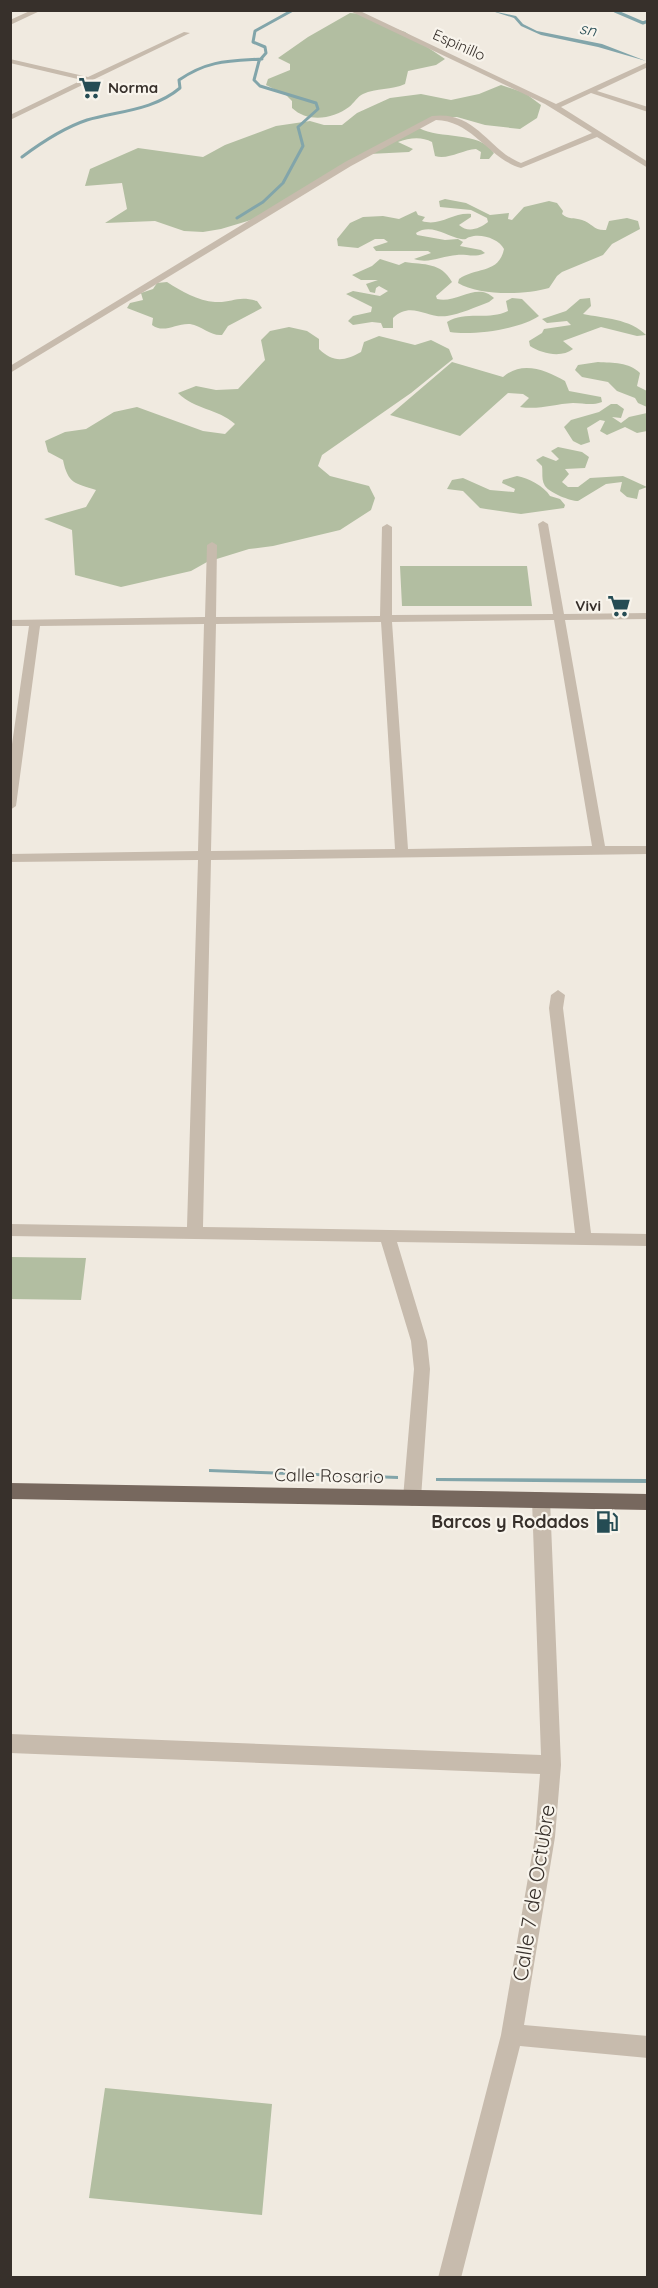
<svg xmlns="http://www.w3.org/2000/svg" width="658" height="2288" font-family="Quicksand,sans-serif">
	<rect width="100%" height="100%" fill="#f0eae0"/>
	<path fill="#b2bea1" d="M 350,13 L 365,14 L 382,24 L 405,32 L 445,59 L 436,65 L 408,71 L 405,84 C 392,90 376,88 363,94 C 358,96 354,103 349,107 C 333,119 308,123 292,108 L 292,101 L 286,95 L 266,85 L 268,79 L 290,70 L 290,64 L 278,58 L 308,37 Z
		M 501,85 L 525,93 L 541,105 L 537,118 L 520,129 L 485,125 L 457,117 L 438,118 L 419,128 C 440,140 479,130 494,153 L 489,159 L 480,159 L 481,152 L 476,149 C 462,150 448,160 435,156 L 432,142 C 421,136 409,138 398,142 L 413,149 L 409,152 L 369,154 L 268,215 L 221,229 L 203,232 L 184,231 L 155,221 L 105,223 L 127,209 L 122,183 L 85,186 L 90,169 L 138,148 L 203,157 L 225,145 L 276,126 L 310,121 L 324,125 L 342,125 L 357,113 L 390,98 L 421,94 L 451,100 L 479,94 Z
		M 445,199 L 466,203 L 490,215 L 509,213 L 508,219 L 512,220 L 524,207 L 549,201 L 557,203 L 563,211 L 562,214 C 568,220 574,217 582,220 C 592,223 594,231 606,230 L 609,221 L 627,218 L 638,221 L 640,229 L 612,244 L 603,255 L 562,272 L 557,276 L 549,288 C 526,295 479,296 458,283 L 459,279 C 476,267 499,274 504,249 C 499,239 481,233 470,237 C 465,238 468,240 461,239 C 446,236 431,223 416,233 L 417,235 L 445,240 L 458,239 L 463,242 L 460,246 L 481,250 L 485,253 C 476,258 466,254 457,255 C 442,256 429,264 414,259 L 431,253 L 428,251 L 376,251 L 373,247 L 388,242 L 384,239 L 375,239 L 358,248 L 338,246 L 337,239 L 350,223 L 363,217 L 383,216 L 399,219 L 416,211 L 418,215 L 425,217 L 422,221 C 440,227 453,212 471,214 L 471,217 L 459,225 C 468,233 479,229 488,222 L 487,218 L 471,210 L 440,207 L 439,201 Z
		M 380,259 L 399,265 L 405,262 C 424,265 441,262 452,282 L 436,296 L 437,299 C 457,304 477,281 494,298 L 489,302 C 476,307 460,314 447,316 C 427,319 411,300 393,318 L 393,328 L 383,328 L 381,323 L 372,322 L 353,325 L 348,321 L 353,316 L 371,312 L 372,307 L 346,294 L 353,291 L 380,296 L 388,291 L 379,286 L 376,288 L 375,293 L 370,292 L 366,284 L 378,280 L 361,280 L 352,275 L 372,266 Z
		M 167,282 C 181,291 198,301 215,302 C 233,303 237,295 257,301 L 262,308 L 228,326 L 222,335 C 210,336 202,326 190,324 C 176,323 164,334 152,325 L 153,318 L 127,308 L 130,303 L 143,300 L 141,293 L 153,289 L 157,283 Z
		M 512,298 L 522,299 L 539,316 C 520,329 472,336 450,332 L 447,322 C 466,310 487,321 508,311 L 506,301 Z
		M 590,298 L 591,306 L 583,314 C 603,318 631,319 646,335 L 637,336 L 601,327 L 563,341 L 573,349 C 562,358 542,354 530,346 L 529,341 L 542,333 L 544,329 L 571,325 L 567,321 L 547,323 L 542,319 L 566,311 L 580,299 Z
		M 289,327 L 307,331 L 319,339 L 319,349 C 333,363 345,361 361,352 L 364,342 L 379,336 L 415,345 L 431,340 L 449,349 L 453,359 L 411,393 L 322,455 L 318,466 L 330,476 L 369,486 L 375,498 L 371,510 L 340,530 L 273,546 L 249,549 L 207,562 L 191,571 L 121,587 L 75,575 L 72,530 L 44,519 L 86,507 L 96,490 C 75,483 68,484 63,460 L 48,452 L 45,441 L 65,432 L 86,429 L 114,412 L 137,407 L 203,431 L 225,434 L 235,424 C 217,408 195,410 178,393 L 196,386 L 216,390 L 238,389 L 265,360 L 261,340 L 270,331 Z
		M 452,362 L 503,377 C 522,360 546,370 565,381 L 569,391 L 601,397 L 602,402 C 591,406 584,403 573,403 C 554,404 539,410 520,407 L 529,398 L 523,394 L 508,393 L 460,436 L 390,415 Z
		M 598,362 C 613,363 629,362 640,373 L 637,386 L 647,391 L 647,407 L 638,403 L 635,398 L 617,391 L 608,382 L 582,377 L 575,370 L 578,365 Z
		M 611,404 L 617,404 L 624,409 L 621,418 L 612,417 L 621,423 L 629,417 L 647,413 L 647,431 L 637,433 L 625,427 L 607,435 L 600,431 L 605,421 L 600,420 L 587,428 L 590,442 L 581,445 L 573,441 L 564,427 L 571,420 L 599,412 Z
		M 558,447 L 582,452 L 589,457 L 585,468 L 565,469 L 569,474 L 562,482 L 568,487 L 578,487 L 590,478 L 623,476 L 647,487 L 639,490 L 637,499 L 627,497 L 620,491 L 622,482 L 606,484 L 578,501 C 570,501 550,493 545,486 C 541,480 543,472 542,466 L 536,460 L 543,456 L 556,461 L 559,459 L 551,451 Z
		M 517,476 C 528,478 544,486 550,496 L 560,499 L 565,505 L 564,508 L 521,514 L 486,509 L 480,508 L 463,491 L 447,489 L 452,480 L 463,478 L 490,490 L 514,492 L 515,489 L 502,483 L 503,480 Z
		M 400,566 L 527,566 L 532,606 L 402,606 Z
		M 11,1257 L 86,1258 L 81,1300 L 11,1299 Z
		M 105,2088 L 272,2104 L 262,2215 L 89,2198 Z"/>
	<path fill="#82a5aa" d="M 492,11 L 516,16 L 523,24 L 537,31 L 602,44 L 646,61 L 598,47 L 541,35 L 521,26 L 514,18 Z
		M 209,1469 L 398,1476 L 398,1479 L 209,1472 Z
		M 436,1478 L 647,1479 L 648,1483 L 436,1481 Z"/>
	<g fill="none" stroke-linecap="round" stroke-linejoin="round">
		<path stroke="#82a5aa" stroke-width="3" d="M 615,11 L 643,23 L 648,21
			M 22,157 C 42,142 63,128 87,120 C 119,111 154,110 180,88 L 179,80 C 208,60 229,61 262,59
			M 237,218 L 263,202 L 283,183 L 303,146 L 298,127 L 318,109 L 316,103 L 260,86 L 254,80 L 259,61 L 266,53 L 265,47 L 253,42 L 255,31 L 293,10"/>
		<path fill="#c7bbad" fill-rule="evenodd" d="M 32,10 L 42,10 L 10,25 L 10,20 Z
			M 348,10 L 358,10 L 556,104 L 648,62 L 648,67 L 597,91 L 648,107 L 648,112 L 591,93 L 561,107 L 648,162 L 648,168 L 597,137 L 521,168 C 489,159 473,121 436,120 L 351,166 L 10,373 L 10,366 L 345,162 L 432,116 C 476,110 489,151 521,163 L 592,133 L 545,104 Z
			M 184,32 L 190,33 L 10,120 L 10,115 L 82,80 L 10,63 L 10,59 L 88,77 Z
			M 543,521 L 548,524 L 564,614 L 648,613 L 648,619 L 565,620 L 605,846 L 648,846 L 648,854 L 211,860 L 203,1227 L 575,1233 L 549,1008 L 551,995 L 558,990 L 565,995 L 563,1008 L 591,1233 L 648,1234 L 648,1246 L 397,1242 L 427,1341 L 430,1369 L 421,1498 L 418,1504 L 412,1506 L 406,1504 L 403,1498 L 414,1369 L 411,1341 L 381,1242 L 10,1236 L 10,1224 L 187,1227 L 198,860 L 10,862 L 10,854 L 198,851 L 204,624 L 40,626 L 16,806 L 10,810 L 10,758 L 29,626 L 10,626 L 10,620 L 205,617 L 207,545 L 212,542 L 217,545 L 216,617 L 380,616 L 382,527 L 387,524 L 392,527 L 392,615 L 553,614 L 538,524 ZM 554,620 L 592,846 L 408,849 L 392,622 ZM 381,622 L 395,849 L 211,851 L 216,624 Z
			M 541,1492 L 547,1494 L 550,1500 L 561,1765 L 555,1837 L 524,2025 L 648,2036 L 648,2058 L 520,2046 L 461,2278 L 438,2278 L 501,2035 L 535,1837 L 540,1774 L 10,1753 L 10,1734 L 541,1755 L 532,1500 L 535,1494 Z"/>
		<path fill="#77685e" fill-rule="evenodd" d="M 10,1483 L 648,1494 L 648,1510 L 10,1499 Z"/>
	</g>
	<defs>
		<g id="supermarket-bare" transform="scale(1.8)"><path d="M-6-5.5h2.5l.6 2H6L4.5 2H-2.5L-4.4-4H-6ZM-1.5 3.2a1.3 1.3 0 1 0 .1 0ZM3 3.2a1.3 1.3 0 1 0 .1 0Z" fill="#254c54" stroke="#f8f4ec" stroke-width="2.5" paint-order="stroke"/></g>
		<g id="fuel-bare" transform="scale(1.8)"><path d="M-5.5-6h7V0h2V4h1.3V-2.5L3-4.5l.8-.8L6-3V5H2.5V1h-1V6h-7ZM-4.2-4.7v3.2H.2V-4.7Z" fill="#254c54" stroke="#f8f4ec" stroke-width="2.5" paint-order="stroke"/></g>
	</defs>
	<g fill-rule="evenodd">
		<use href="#supermarket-bare" x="90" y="88"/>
		<use href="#supermarket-bare" x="619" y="606"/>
		<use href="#fuel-bare" x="607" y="1522"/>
	</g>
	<g text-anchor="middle" stroke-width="4.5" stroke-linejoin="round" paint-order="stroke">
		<g font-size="15" fill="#37302b" stroke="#f8f4ec">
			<text transform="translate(459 45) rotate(24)" y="5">Espinillo</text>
		</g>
		<g font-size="15" font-weight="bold" fill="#37302b" stroke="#f8f4ec" text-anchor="start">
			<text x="108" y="93">Norma</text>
			<text x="601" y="611" text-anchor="end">Vivi</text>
		</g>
		<g font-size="16" font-style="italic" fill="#254c54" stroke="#f8f4ec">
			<text transform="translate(588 29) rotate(12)" y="6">sn</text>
		</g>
		<g font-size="18" fill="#37302b" stroke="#f8f4ec">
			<text transform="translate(329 1476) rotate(1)" y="6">Calle Rosario</text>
		</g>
		<g font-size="18" font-weight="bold" fill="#37302b" stroke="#f8f4ec" text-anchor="end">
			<text x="589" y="1528">Barcos y Rodados</text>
		</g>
		<g font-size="21" fill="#37302b" stroke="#f8f4ec">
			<text transform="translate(534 1893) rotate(-81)" y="7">Calle 7 de Octubre</text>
		</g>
	</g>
	<rect width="658" height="2288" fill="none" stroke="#37302b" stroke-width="24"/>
</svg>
